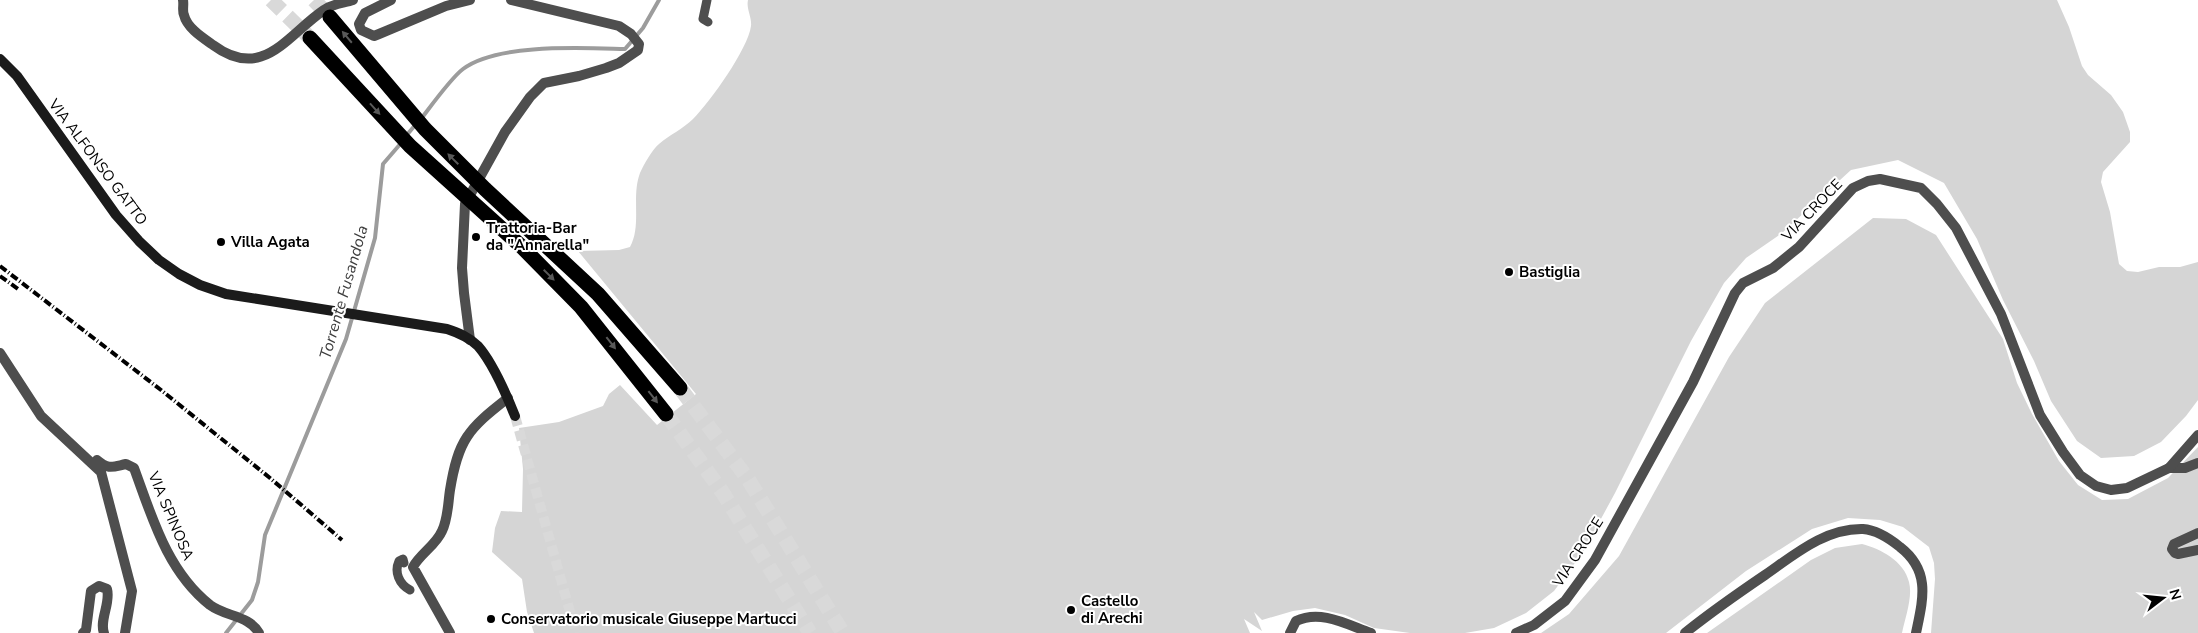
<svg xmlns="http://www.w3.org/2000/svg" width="2198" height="633" font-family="'Nunito Sans',sans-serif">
	<rect width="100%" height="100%" fill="#fff"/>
	<path fill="#d5d5d5" d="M 748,0 L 2057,0 L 2069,27 L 2082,66 L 2088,75 L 2111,95 L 2123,112 L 2130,132 L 2130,142 L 2103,172 L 2101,182 L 2110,212 L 2119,264 L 2127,271 L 2138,272 L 2159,267 L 2180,267 L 2198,262 L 2198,400 L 2186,416 L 2161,442 L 2134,456 L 2101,458 L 2077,441 L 2051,401 L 2034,361 L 2003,300 L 1977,239 L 1944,183 L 1898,160 L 1851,170 L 1782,233 L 1746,258 L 1724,283 L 1691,341 L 1615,493 L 1583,552 L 1554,591 L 1526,613 L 1494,628 L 1465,633 L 1410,633 L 1374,628 L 1345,615 L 1315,608 L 1293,611 L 1262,620 L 1254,612 L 1262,631 L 1244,619 L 1250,633 L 534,633 L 527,612 L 522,579 L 492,552 L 495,528 L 501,511 L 522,512 L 523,469 L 519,428 L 559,422 L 603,406 L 609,394 L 620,385 L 657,425 L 696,394 L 578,251 L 619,250 L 630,247 C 642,225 631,197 640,173 C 644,164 652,150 659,144 C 669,135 683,129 693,119 C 710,102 748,49 751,26 C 752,17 746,9 748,0 Z
		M 1873,218 L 1906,219 L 1936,235 L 2003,339 L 2017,383 L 2032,414 L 2059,461 L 2078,485 L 2102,500 L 2128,499 L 2168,478 L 2198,447 L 2198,633 L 1931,633 L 1935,579 L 1934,563 L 1929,547 L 1903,527 L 1880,520 L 1848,518 L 1812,529 L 1746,571 L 1666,633 L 1541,633 L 1569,614 L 1619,556 L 1729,357 L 1765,303 Z
		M 1862,544 C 1881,549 1904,561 1909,582 C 1913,597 1905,618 1902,633 L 1707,633 L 1811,560 L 1835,548 Z"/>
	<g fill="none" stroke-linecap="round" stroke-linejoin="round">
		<path stroke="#9c9c9c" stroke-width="4" d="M 421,119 C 431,106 451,78 463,69 C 497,43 583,48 625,49 L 643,28 L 659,0
			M 406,136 L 416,124
			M 226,633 L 252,600 L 258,582 L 265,535 L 346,339 L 375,238 L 383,164 L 402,142"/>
		<path stroke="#d9d9d9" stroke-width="10" stroke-dasharray="10 5" stroke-linecap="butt" d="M 515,416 L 576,633"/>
		<path stroke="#d9d9d9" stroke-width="15" stroke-dasharray="15 8" stroke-linecap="butt" d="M 271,0 L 310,38
			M 314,0 L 330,17
			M 680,388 L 748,479 L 843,633
			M 666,414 L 723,493 L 810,633"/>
		<path stroke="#4e4e4e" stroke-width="9" d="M 707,0 L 703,19 L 708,22
			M 404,563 L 403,559 L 399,561 C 394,572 399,584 410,590"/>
		<path stroke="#4e4e4e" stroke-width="10" d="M 183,0 C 184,5 182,11 184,15 C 187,28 203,38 213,45 C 263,82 287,35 324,10 C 332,4 344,3 353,0
			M 391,0 L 365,13 L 359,24 L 361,30 L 374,36 L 379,34 L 446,6 L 470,0
			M 470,340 L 464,293 L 462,268 L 465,204 L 505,132 L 530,97 L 544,83 L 579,76 L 606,68 L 619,63 L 638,50 L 639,44 L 631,34 L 619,26 L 511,0
			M 0,353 L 41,416 L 101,472 L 132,591 L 125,633
			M 97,460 C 109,470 112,467 126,464 L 134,468 C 152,517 167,571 210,605 C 226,617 249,615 259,633
			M 2169,468 L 2185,468 L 2198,463
			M 2198,533 L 2174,544 L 2172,549 L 2175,553 L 2178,554 L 2198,550
			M 83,633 L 86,630 L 91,591 L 99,586 L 107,589 C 111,603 99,620 104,633
			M 450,633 L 413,567 C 420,554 436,545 442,531 C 448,519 448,503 450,490 C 458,440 468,429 508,398"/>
		<path stroke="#4e4e4e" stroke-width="10" d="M 1290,633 L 1296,621 C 1321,609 1348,625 1371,633
			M 1516,633 L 1534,625 L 1565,601 L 1595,560 L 1693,382 L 1735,293 L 1743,283 L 1773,268 L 1799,247 L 1853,188 L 1868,181 L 1880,179 L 1921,188 L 1937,204 L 1956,228 L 2001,314 L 2040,415 L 2063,452 L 2080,475 L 2096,486 L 2111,490 L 2127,488 L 2169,468 L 2198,435
			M 1685,633 C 1711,612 1737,594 1765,575 C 1794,555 1825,528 1863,529 C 1877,530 1889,538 1900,547 C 1931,571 1923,599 1916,633"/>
		<path stroke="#1b1b1b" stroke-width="10" d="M 0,59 L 17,76 L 116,215 L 139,241 L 159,260 L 179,274 L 200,285 L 226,294 L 447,329 C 459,333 469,337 478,346 C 492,362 507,396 515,416"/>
		<path stroke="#000" stroke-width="15" d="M 330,17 L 425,129 L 485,189 L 598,294 L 680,388
			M 310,38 L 410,146 L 521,246 L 581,307 L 666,414"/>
		<path stroke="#000" stroke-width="4" stroke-dasharray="8 2.5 1 2.5" stroke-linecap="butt" d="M 0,266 L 161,390 L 270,478 L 342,540
			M 0,276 L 18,289"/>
	</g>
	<defs><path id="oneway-solid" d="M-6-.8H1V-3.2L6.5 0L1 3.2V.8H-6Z" transform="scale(1.25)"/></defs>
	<g fill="#595959">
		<use href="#oneway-solid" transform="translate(347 37) rotate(-130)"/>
		<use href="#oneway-solid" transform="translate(375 109) rotate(48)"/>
		<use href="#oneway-solid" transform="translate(453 159) rotate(-135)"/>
		<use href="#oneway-solid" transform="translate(549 275) rotate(45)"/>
		<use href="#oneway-solid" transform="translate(611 343) rotate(52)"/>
		<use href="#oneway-solid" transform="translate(653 397) rotate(52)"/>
	</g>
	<g fill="#000" stroke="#fff" stroke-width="2">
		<circle cx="476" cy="237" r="5"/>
		<circle cx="221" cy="242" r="5"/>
		<circle cx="1509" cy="272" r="5"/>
		<circle cx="1071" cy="610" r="5"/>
		<circle cx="491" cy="619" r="5"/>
	</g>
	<g text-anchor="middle" stroke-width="4" stroke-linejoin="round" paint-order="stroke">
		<g font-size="15" fill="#000" stroke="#fff">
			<text transform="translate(98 162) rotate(53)" y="5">VIA ALFONSO GATTO</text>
			<text transform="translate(1812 210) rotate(-46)" y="5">VIA CROCE</text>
			<text transform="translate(171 516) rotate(67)" y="5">VIA SPINOSA</text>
			<text transform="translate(1578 552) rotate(-57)" y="5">VIA CROCE</text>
		</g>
		<g font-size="15" font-weight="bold" fill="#000" stroke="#fff" text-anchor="start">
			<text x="486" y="233">Trattoria-Bar<tspan x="486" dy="17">da "Annarella"</tspan></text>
			<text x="231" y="247">Villa Agata</text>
			<text x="1519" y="277">Bastiglia</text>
			<text x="1081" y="606">Castello<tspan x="1081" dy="17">di Arechi</tspan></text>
			<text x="501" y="624">Conservatorio musicale Giuseppe Martucci</text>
		</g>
		<g font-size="16" font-style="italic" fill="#3d3d3d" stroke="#fff">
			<text transform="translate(343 292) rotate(-74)" y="6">Torrente Fusandola</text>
		</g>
	</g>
	<g transform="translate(2163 598) rotate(74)" stroke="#ffffff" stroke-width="4" paint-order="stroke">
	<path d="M0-4L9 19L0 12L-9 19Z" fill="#000000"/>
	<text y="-8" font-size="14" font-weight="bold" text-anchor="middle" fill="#000000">N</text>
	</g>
</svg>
